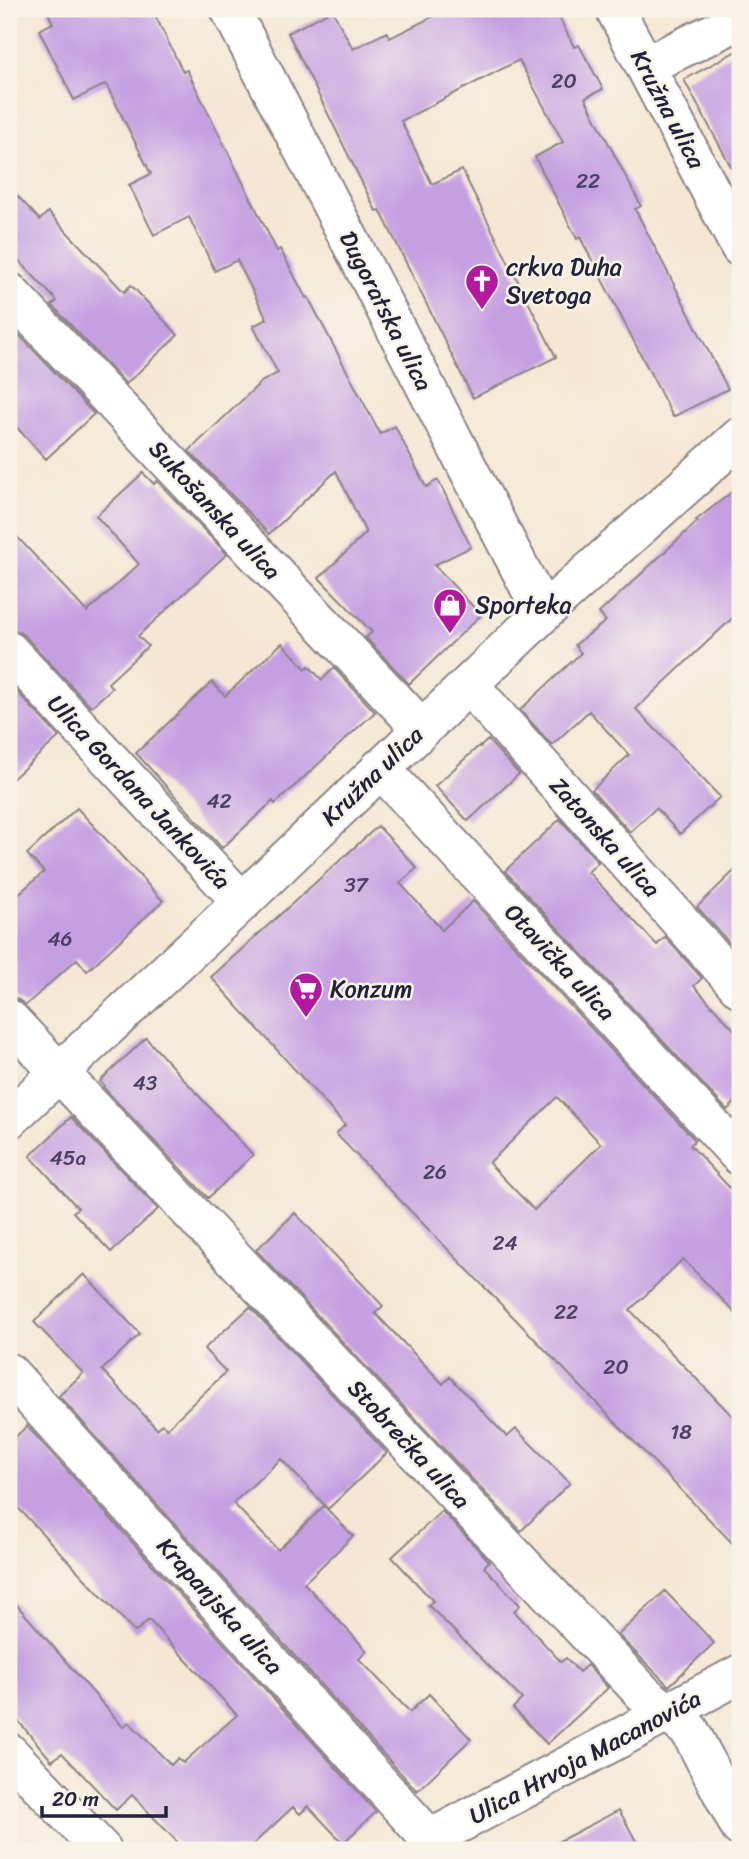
<svg xmlns="http://www.w3.org/2000/svg" width="749" height="1859" font-family="Sriracha,sans-serif">
	<rect width="100%" height="100%" fill="#f7f3e8"/>
	<filter id="ink" filterUnits="userSpaceOnUse"><feTurbulence type="fractalNoise" baseFrequency=".0143" numOctaves="2"/><feDisplacementMap in="SourceGraphic" scale="14" xChannelSelector="R" yChannelSelector="G"/><feConvolveMatrix kernelMatrix="1 2 1 2 8 2 1 2 1" color-interpolation-filters="sRGB"/></filter>
	<filter id="wash" filterUnits="userSpaceOnUse"><feTurbulence type="fractalNoise" baseFrequency=".00686" numOctaves="4" result="noise"/><feDisplacementMap in="SourceGraphic" scale="28" xChannelSelector="R" yChannelSelector="G"/><feGaussianBlur stdDeviation="1.57" result="paint"/><feColorMatrix in="noise" values="0 0 0 0 0 0 0 0 0 0 0 0 0 0 0 0 0 1.4 0 .05"/><feComposite in="paint" operator="in"/></filter>
	<g filter="url(#wash)">
		<rect width="100%" height="100%" fill="#f5e7d3"/>
		<g id="blocks">
			<path fill="#c59fe2" fill-rule="evenodd" d="M 46,9 L 152,9 L 183,72 L 187,70 L 277,251 L 280,249 L 306,298 L 308,297 L 380,434 L 395,426 L 426,487 L 438,480 L 471,547 L 434,565 L 481,615 L 409,684 L 366,638 L 372,632 L 319,578 L 366,533 L 336,471 L 269,534 L 189,451 L 261,382 L 278,373 L 253,326 L 267,319 L 237,260 L 215,271 L 189,217 L 154,235 L 129,185 L 151,174 L 106,84 L 74,100 L 39,30 L 53,23 Z
				M 448,9 L 555,9 L 574,47 L 579,45 L 603,89 L 585,98 L 641,206 L 635,209 L 728,389 L 673,417 L 580,237 L 577,239 L 535,157 L 563,142 L 519,60 L 401,121 L 432,184 L 462,170 L 556,357 L 473,398 L 380,210 L 376,211 L 288,33 L 332,10 L 353,49 L 387,32 L 390,38 Z
				M 740,49 L 740,183 L 684,80 Z
				M 9,187 L 40,220 L 48,212 L 124,292 L 131,285 L 178,335 L 126,384 L 52,305 L 57,301 L 9,250 Z
				M 19,335 L 94,414 L 46,459 L 9,419 L 9,345 Z
				M 143,473 L 154,484 L 157,481 L 227,554 L 138,636 L 148,646 L 108,683 L 112,688 L 91,707 L 25,636 L 16,630 L 9,630 L 9,528 L 87,612 L 139,564 L 96,516 Z
				M 740,486 L 740,611 L 636,709 L 720,797 L 680,834 L 656,808 L 630,832 L 592,790 L 629,755 L 589,711 L 552,745 L 520,710 L 581,653 L 575,645 L 606,621 L 599,613 L 698,521 L 696,520 Z
				M 282,643 L 306,669 L 309,666 L 322,680 L 334,668 L 375,712 L 275,804 L 273,801 L 222,848 L 136,753 L 212,682 L 225,696 Z
				M 9,683 L 59,737 L 9,782 Z
				M 488,740 L 519,774 L 468,821 L 435,786 L 479,746 L 480,747 Z
				M 77,808 L 163,901 L 87,971 L 77,959 L 26,1005 L 16,998 L 9,998 L 9,902 L 44,872 L 27,854 Z
				M 560,819 L 598,862 L 588,872 L 657,945 L 665,937 L 702,978 L 694,986 L 740,1036 L 740,1098 L 727,1110 L 505,871 Z
				M 378,826 L 417,868 L 400,883 L 442,930 L 473,901 L 695,1140 L 690,1145 L 740,1199 L 740,1318 L 683,1259 L 630,1310 L 740,1424 L 740,1551 L 336,1134 L 345,1125 L 211,977 ZM 557,1097 L 601,1144 L 534,1210 L 489,1163 Z
				M 740,865 L 740,942 L 734,948 L 697,907 Z
				M 146,1038 L 253,1155 L 208,1198 L 103,1087 L 104,1086 L 100,1081 Z
				M 71,1117 L 158,1209 L 111,1252 L 73,1212 L 78,1208 L 30,1156 Z
				M 295,1213 L 383,1306 L 375,1313 L 443,1384 L 450,1377 L 507,1437 L 516,1429 L 570,1483 L 521,1531 L 256,1250 Z
				M 84,1274 L 140,1334 L 102,1370 L 157,1429 L 162,1424 L 167,1428 L 226,1372 L 204,1349 L 250,1307 L 387,1453 L 328,1509 L 281,1459 L 233,1503 L 278,1550 L 324,1506 L 353,1536 L 304,1583 L 367,1651 L 359,1659 L 410,1712 L 429,1694 L 471,1739 L 417,1791 L 59,1396 L 83,1373 L 34,1322 Z
				M 27,1426 L 376,1812 L 343,1843 L 308,1806 L 300,1814 L 293,1807 L 247,1850 L 185,1850 L 132,1795 L 116,1810 L 62,1753 L 52,1761 L 9,1710 L 9,1596 L 123,1727 L 129,1722 L 171,1765 L 178,1758 L 183,1763 L 237,1715 L 149,1620 L 135,1632 L 9,1498 L 9,1443 Z
				M 442,1511 L 489,1561 L 484,1567 L 520,1605 L 514,1611 L 561,1662 L 566,1658 L 579,1672 L 587,1665 L 608,1688 L 547,1744 L 513,1708 L 522,1699 L 428,1605 L 433,1601 L 392,1557 Z
				M 665,1591 L 714,1643 L 669,1686 L 618,1635 Z
				M 619,1810 L 641,1850 L 542,1850 Z"/>
		</g>
	</g>
	<g filter="url(#ink)">
		<use href="#blocks" fill-opacity="0" stroke="#8c8487" stroke-width="2"/>
		<g fill="none" stroke-linecap="round" stroke-linejoin="round">
			<g stroke="#8c8487" stroke-width="42">
				<path id="minor" d="M 230,9 L 543,613
					M 615,9 L 740,247
					M 645,66 L 740,20
					M 9,292 L 421,728
					M 9,651 L 242,902
					M 469,685 L 740,988
					M 380,768 L 740,1156
					M 9,1019 L 644,1694 L 690,1731 L 740,1827
					M 9,1119 L 242,902 L 543,613 L 740,437
					M 9,1373 L 430,1839 L 740,1674
					M 9,1753 L 102,1850"/>
			</g>
			<use href="#minor" stroke="#fff" stroke-width="38"/>
		</g>
	</g>
	<defs>
		<g id="church-pin" transform="scale(1.75)"><path d="M0 17L-7.5 6A9.5 9.5 0 1 1 7.5 6Z" fill="#b5179e" stroke="#f7f3e8"/><path d="M-1.2-6h2.4v3.5h3.3v2.4h-3.3V6h-2.4V-.1h-3.3v-2.4h3.3Z" fill="#fff"/></g>
		<g id="shop-pin" transform="scale(1.75)"><path d="M0 17L-7.5 6A9.5 9.5 0 1 1 7.5 6Z" fill="#b5179e" stroke="#f7f3e8"/><path d="M-5-2.5h2.3a2.7 3.5 0 0 1 5.4 0H5L5.5 6h-11ZM-1.5-2.5h3a1.5 2.3 0 0 0-3 0Z" fill="#fff"/></g>
		<g id="supermarket-pin" transform="scale(1.75)"><path d="M0 17L-7.5 6A9.5 9.5 0 1 1 7.5 6Z" fill="#b5179e" stroke="#f7f3e8"/><path d="M-6-5.5h2.5l.6 2H6L4.5 2H-2.5L-4.4-4H-6ZM-1.5 3.2a1.3 1.3 0 1 0 .1 0ZM3 3.2a1.3 1.3 0 1 0 .1 0Z" fill="#fff"/></g>
	</defs>
	<g fill-rule="evenodd">
		<use href="#church-pin" x="482" y="281"/>
		<use href="#shop-pin" x="450" y="605"/>
		<use href="#supermarket-pin" x="306" y="989"/>
	</g>
	<g text-anchor="middle" stroke-width="5" stroke-linejoin="round" paint-order="stroke">
		<g font-size="21" fill="#4b4165">
			<text x="564" y="88">20</text>
			<text x="588" y="188">22</text>
			<text x="219" y="808">42</text>
			<text x="356" y="892">37</text>
			<text x="60" y="946">46</text>
			<text x="145" y="1090">43</text>
			<text x="68" y="1165">45a</text>
			<text x="435" y="1179">26</text>
			<text x="505" y="1250">24</text>
			<text x="566" y="1319">22</text>
			<text x="616" y="1374">20</text>
			<text x="681" y="1439">18</text>
		</g>
		<g font-size="24" fill="#22223b" stroke="#f7f3e8">
			<text transform="translate(668 109) rotate(62)" y="8">Kružna ulica</text>
			<text transform="translate(386 311) rotate(63)" y="8">Dugoratska ulica</text>
			<text transform="translate(215 510) rotate(47)" y="8">Sukošanska ulica</text>
			<text transform="translate(372 776) rotate(-44)" y="8">Kružna ulica</text>
			<text transform="translate(139 792) rotate(47)" y="8">Ulica Gordana Jankovića</text>
			<text transform="translate(605 837) rotate(48)" y="8">Zatonska ulica</text>
			<text transform="translate(560 962) rotate(47)" y="8">Otavička ulica</text>
			<text transform="translate(409 1444) rotate(47)" y="8">Stobrečka ulica</text>
			<text transform="translate(220 1606) rotate(48)" y="8">Krapanjska ulica</text>
			<text transform="translate(585 1757) rotate(-28)" y="8">Ulica Hrvoja Macanovića</text>
		</g>
		<g font-size="24" fill="#22223b" stroke="#f7f3e8" text-anchor="start">
			<text x="506" y="275">crkva Duha<tspan x="506" dy="28">Svetoga</tspan></text>
			<text x="475" y="613">Sporteka</text>
			<text x="330" y="997">Konzum</text>
		</g>
	</g>
	<rect width="749" height="1859" fill="none" stroke="#f7f3e8" stroke-width="35"/>
	<path d="M42 1806v10h124v-10" fill="none" stroke="#22223b" stroke-width="3.5"/>
	<text x="52" y="1806" font-size="21" fill="#22223b" stroke="#f7f3e8" stroke-width="5" paint-order="stroke">20 m</text>
</svg>
